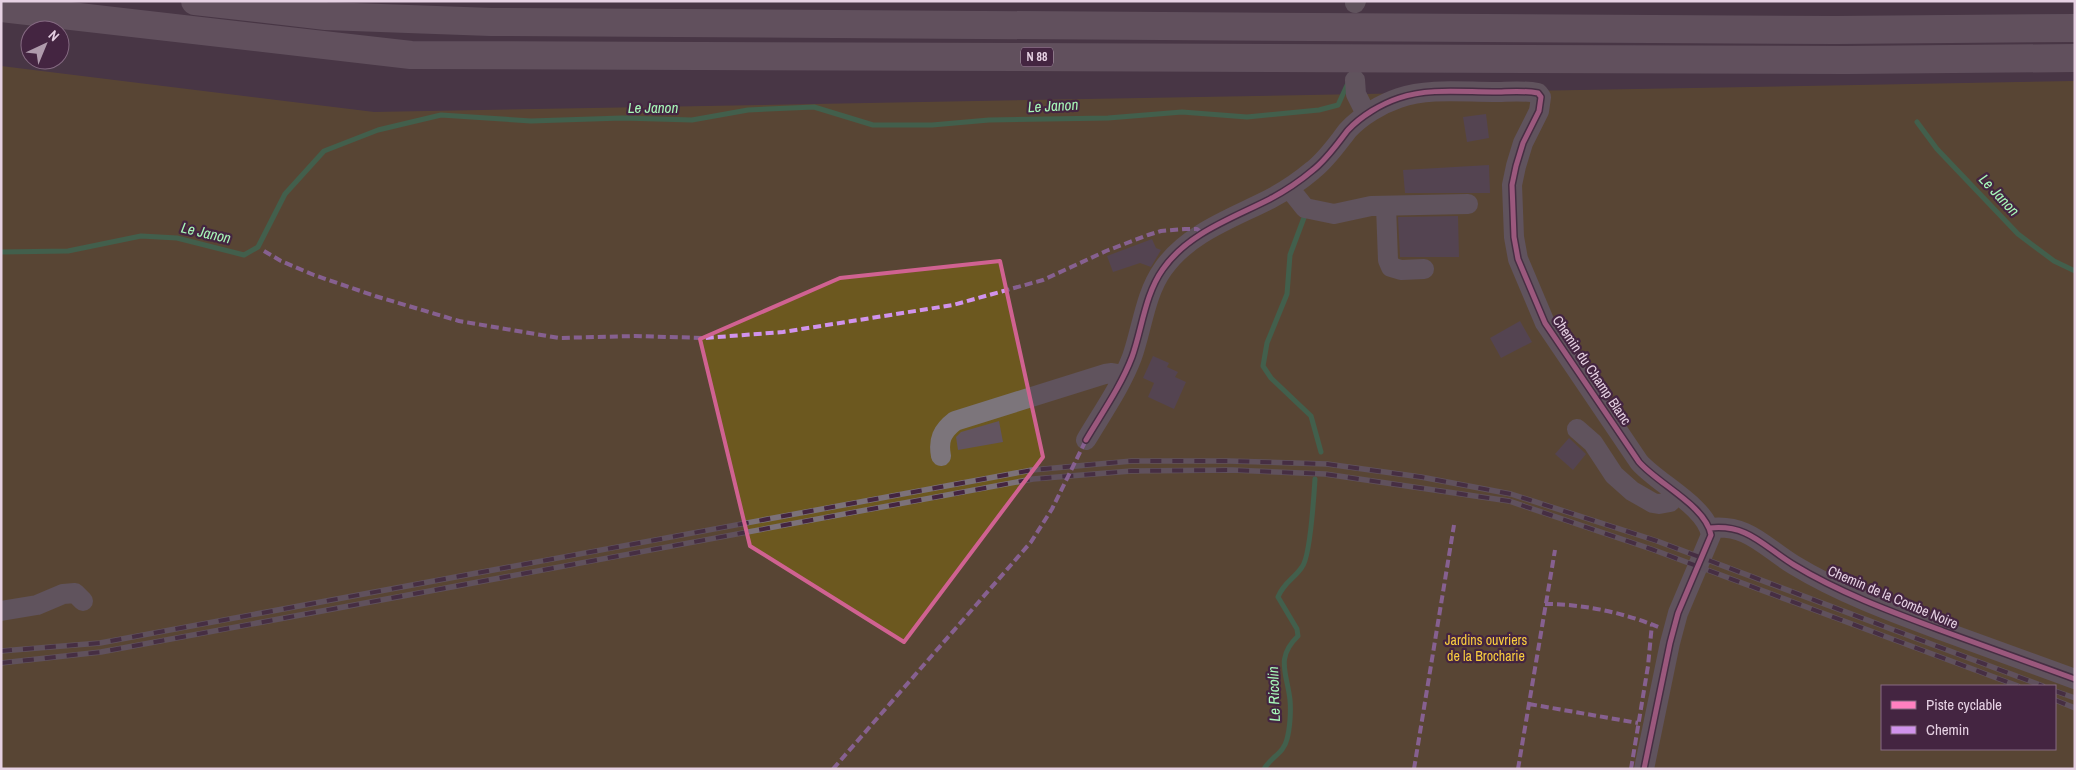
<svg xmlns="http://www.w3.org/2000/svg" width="2076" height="770" font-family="'Archivo Narrow',sans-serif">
	<rect width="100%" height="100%" fill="#483645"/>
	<path fill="#6c581f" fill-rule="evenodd" d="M 1,66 L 374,112 L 2075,81 L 2075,769 L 1,769 ZM 1882,686 L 2055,686 L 2055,749 L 1882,749 Z"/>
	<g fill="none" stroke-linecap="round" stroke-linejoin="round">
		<path stroke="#3a9055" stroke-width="5" d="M 1917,122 L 1937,149 L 2018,234 L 2054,261 L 2075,271
			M 1305,215 L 1290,255 L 1287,294 L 1267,343 L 1263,366 L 1271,378 L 1311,416 L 1321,452
			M 1,252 L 68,251 L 141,236 L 177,238 L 244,255 L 258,247 L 285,194 L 324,151 L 378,130 L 441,115 L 531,121 L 622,118 L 692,120 L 748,110 L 814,107 L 873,125 L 932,125 L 989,120 L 1108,118 L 1182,112 L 1247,117 L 1319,110 L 1338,105 L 1348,83
			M 1264,769 C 1271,757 1284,753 1287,739 C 1290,728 1291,711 1290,700 C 1287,673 1275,658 1298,636 L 1297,629 L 1278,597 C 1284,582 1294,579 1302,567 C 1310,557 1314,495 1315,479"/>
	</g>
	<path fill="#625460" d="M 1486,114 L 1489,138 L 1467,142 L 1463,117 Z
		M 1489,165 L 1490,193 L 1405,193 L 1403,170 Z
		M 1458,216 L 1459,257 L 1400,257 L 1398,217 Z
		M 1152,239 L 1156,248 L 1161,250 L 1151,267 L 1140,263 L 1113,272 L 1107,256 Z
		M 1520,321 L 1532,342 L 1501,358 L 1490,338 Z
		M 1153,356 L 1169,363 L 1167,367 L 1178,372 L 1175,377 L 1186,382 L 1174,409 L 1148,397 L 1154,383 L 1143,378 Z
		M 999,421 L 1003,442 L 958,450 L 956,437 L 961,432 Z
		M 1569,438 L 1586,454 L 1573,470 L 1555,454 Z"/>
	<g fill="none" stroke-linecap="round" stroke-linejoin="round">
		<path stroke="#7c757b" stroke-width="20" d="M 1355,3 L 1356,1
			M 1355,80 L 1356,94 L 1366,114
			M 1289,188 L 1305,208 L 1334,214 L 1371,206 L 1468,204
			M 1386,206 L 1388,260 L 1391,267 L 1401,270 L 1424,269
			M 1577,429 L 1593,443 L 1614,475 L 1632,491 L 1653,503 L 1659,504 L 1670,502 L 1676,494
			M 1086,440 C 1102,413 1121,386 1132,357 C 1142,329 1145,294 1163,269 C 1188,233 1233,218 1270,199 C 1285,191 1300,181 1313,170 C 1327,159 1337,144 1348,130 C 1361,116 1381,104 1399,98 C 1428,88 1462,92 1493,92 C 1507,92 1523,90 1538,93 L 1541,97 L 1539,111 L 1523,143 L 1516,166 L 1512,185 L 1514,237 L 1518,259 L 1545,323 L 1639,462 C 1658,484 1706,506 1711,535 L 1678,613 L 1670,643 L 1644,769
			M 941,456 C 938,440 942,431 955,421 L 1105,374 L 1112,373 L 1124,375
			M 1710,528 C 1748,524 1763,546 1794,565 C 1840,593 1892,612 1943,631 C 1987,647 2031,663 2075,679
			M 1,611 L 37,605 L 63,594 L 75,593 L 83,601"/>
		<path stroke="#7e707b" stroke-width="28" d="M 195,1 L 326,16 L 491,22 L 1836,30 L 2075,28
			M 1,8 L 411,55 L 1846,60 L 2075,58"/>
		<g stroke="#7c727a" stroke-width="5.5">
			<path id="rail" d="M 1,651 L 100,643 L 1032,470 L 1132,461 L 1229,461 L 1327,464 L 1421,477 L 1511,494 L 1657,541 L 2043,686
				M 1,663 L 101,652 L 1033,479 L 1131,471 L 1232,470 L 1325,474 L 1509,501 L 1654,550 L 2018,686
				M 2055,691 L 2075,698
				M 2055,700 L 2075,708"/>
		</g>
		<use href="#rail" stroke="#442541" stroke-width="4" stroke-dasharray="11" stroke-linecap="butt"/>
		<path stroke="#d193ec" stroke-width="4" stroke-dasharray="8 4" stroke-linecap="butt" d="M 264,251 L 281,261 L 314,275 L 375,296 L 459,321 L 559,338 L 635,336 L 705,338 L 783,332 L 953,305 L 1043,280 L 1106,251 L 1148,235 L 1161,231 L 1185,229 L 1197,229 L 1203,234
			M 1545,604 C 1584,604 1625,613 1661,628
			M 1529,704 L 1638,723
			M 833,769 L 1031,542 L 1052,509 L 1086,440
			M 1414,769 L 1454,525
			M 1518,769 L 1555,550
			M 1631,769 L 1648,666 L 1652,624"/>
		<g stroke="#442541" stroke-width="8">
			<path id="cycleway" d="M 1086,440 C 1102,413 1121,386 1132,357 C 1142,329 1145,294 1163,269 C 1188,233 1233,218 1270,199 C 1285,191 1300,181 1313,170 C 1327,159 1337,144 1348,130 C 1361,116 1381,104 1399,98 C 1428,88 1462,92 1493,92 C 1507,92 1523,90 1538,93 L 1541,97 L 1539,111 L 1523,143 L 1516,166 L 1512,185 L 1514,237 L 1518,259 L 1545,323 L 1639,462 C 1658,484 1706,506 1711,535 L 1678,613 L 1670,643 L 1644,769
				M 1710,528 C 1748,524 1763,546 1794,565 C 1840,593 1892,612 1943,631 C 1987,647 2031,663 2075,679"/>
		</g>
		<use href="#cycleway" stroke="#ff80c0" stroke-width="5"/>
	</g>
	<path d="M0 0H2076V770H0ZM 1000,261 L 1043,457 L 904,642 L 750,546 L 700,339 L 840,278 Z" fill="#483645" fill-opacity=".55" fill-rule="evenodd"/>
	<path fill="none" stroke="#d06291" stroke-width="4" stroke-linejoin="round" d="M 1000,261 L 1043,457 L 904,642 L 750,546 L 700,339 L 840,278 Z"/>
	<g text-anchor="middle" stroke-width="4.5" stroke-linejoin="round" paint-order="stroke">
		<rect fill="#442541" stroke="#b59db2" stroke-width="1" x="1021" y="47.5" width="32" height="19" rx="4"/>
		<g font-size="12" font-weight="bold" fill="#e6d1e3">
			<text x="1037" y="61">N 88</text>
		</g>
		<g font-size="14" fill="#e6d1e3" stroke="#442541">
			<text transform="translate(1592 370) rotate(56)" y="5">Chemin du Champ Blanc</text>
			<text transform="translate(1893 597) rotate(23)" y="5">Chemin de la Combe Noire</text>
		</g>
		<g font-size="14" fill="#f8cc3e" stroke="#442541">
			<text x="1486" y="645">Jardins ouvriers<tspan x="1486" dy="16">de la Brocharie</tspan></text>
		</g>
		<g font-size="15" font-style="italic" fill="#a7f9b9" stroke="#442541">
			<text transform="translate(1053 106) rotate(-3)" y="5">Le Janon</text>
			<text x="653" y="113">Le Janon</text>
			<text transform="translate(1999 195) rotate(47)" y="5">Le Janon</text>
			<text transform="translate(206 233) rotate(13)" y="5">Le Janon</text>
			<text transform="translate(1274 694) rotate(-92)" y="5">Le Ricolin</text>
		</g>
	</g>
	<rect width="2076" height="770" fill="none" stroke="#e6d1e3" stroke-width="5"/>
	<rect x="1881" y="685" width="175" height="65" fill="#442541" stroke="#856a82"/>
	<rect x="1891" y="701" width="25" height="8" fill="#ff80c0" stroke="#856a82"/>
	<text x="1926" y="710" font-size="15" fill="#e6d1e3">Piste cyclable</text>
	<rect x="1891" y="726" width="25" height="8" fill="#d193ec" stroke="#856a82"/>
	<text x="1926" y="735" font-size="15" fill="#e6d1e3">Chemin</text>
	<g transform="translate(45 45) rotate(44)"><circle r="24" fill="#442541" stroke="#856a82"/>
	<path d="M0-4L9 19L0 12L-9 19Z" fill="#af9bac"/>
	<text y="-8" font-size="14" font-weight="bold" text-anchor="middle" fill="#e6d1e3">N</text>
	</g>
</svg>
